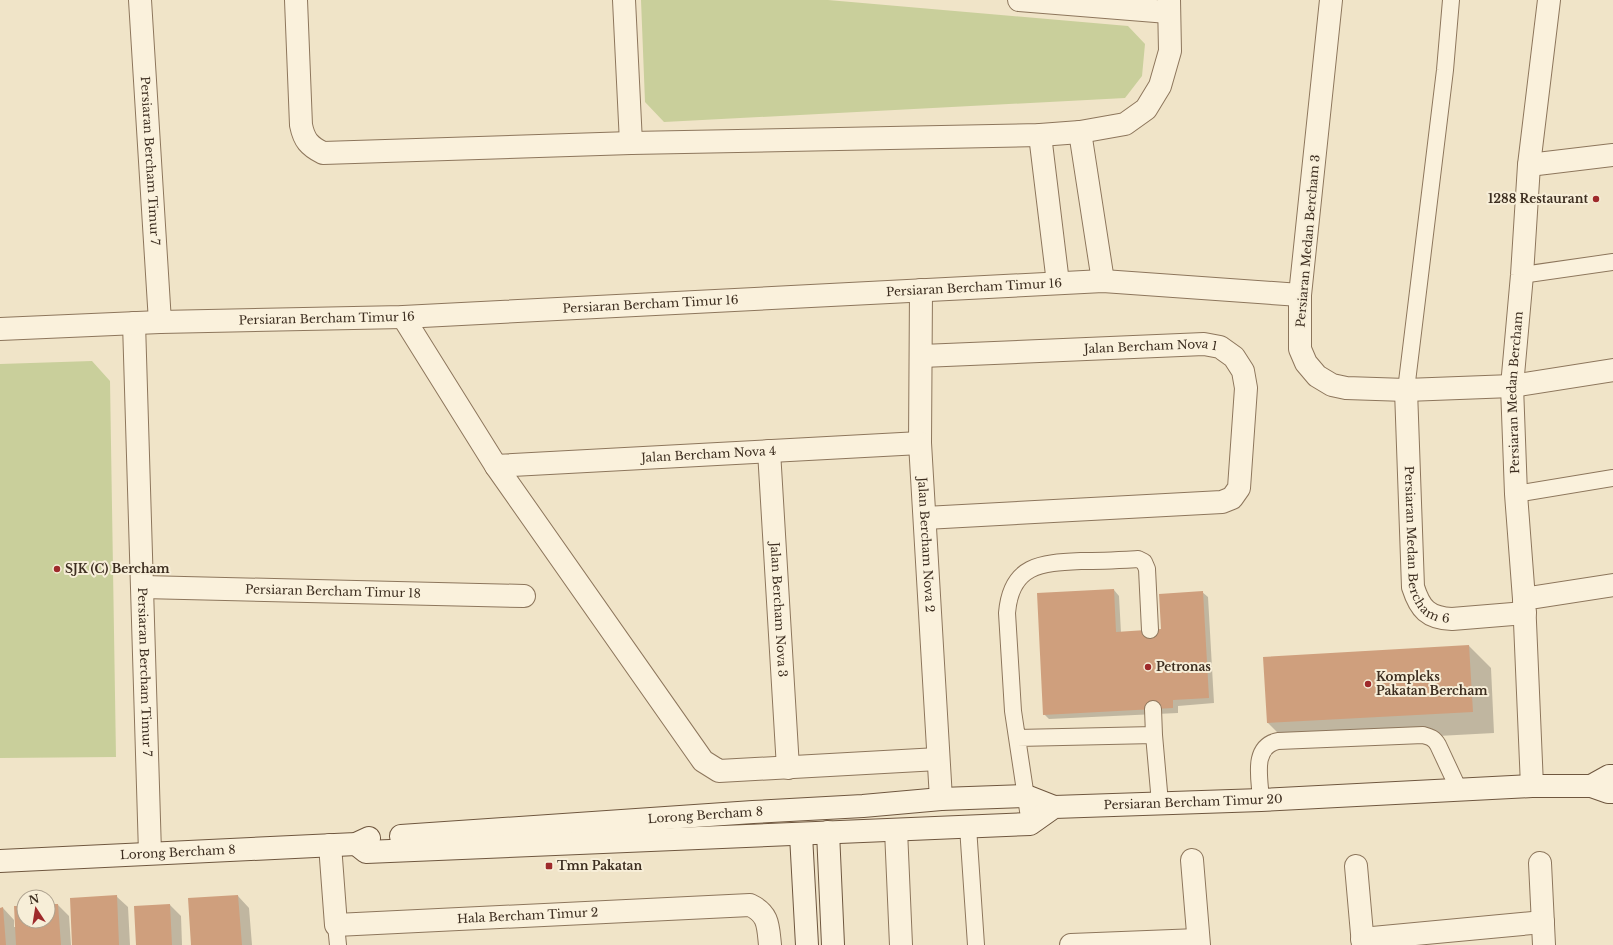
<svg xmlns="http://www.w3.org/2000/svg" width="1613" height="945" font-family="'Libre Baskerville',serif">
	<rect width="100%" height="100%" fill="#f0e4c8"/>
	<path fill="#c9cf9b" d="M 641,0 L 828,0 L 1128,26 L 1145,44 L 1142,76 L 1125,98 L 664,122 L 645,102 Z
		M 92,361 L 110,381 L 116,757 L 0,758 L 0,364 Z"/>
	<path fill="#0003" d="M 1114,590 L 1119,596 L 1121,633 L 1162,630 L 1202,592 L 1208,597 L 1214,703 L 1178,706 L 1178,713 L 1049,719 L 1044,714 Z
		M 1469,646 L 1491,668 L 1494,733 L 1289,744 L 1268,723 L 1264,658 Z
		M 116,896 L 128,907 L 130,945 L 73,945 Z
		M 238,896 L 249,908 L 252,945 L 192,945 Z
		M 48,905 L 58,905 L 69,916 L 71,945 L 0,945 L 0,909 L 3,908 L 14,920 L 14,927 L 16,927 L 24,907 L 24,921 L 48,921 Z
		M 170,905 L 181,916 L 182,945 L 137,945 Z"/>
	<path fill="#cf9f7d" d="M 1114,589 L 1116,632 L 1161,629 L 1159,594 L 1203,591 L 1209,698 L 1173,700 L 1173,708 L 1043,715 L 1037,593 Z
		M 1469,645 L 1473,712 L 1267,723 L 1263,657 Z
		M 117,895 L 119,945 L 72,945 L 70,898 Z
		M 238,895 L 242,945 L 191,945 L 188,898 Z
		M 48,904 L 58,904 L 61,945 L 16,945 L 14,906 L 24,906 L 24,921 L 48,921 Z
		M 170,904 L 172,945 L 136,945 L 134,906 Z
		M 3,907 L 6,945 L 0,945 L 0,908 Z"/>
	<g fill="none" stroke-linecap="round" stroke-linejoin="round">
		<g stroke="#8d765c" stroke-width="18">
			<path id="lane" d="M 1522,275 L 1613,262
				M 1406,390 L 1445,70 L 1451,0
				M 1516,494 L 1613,478
				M 1153,709 L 1154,735
				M 1017,738 L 1154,735 L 1160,803
				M 1261,800 C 1260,779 1251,747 1278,741 L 1423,735 C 1430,737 1434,738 1438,745 L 1459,790
				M 1030,824 L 1013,711 L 1007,613 C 1011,564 1041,563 1082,561 C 1101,561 1119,560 1138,559 L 1144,562 L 1147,569 L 1150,630
				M 968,827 L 976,945
				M 336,925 L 338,945"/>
		</g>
		<g stroke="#8d765c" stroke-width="24">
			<g id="street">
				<path id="s1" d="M 140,0 L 160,322"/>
				<path d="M 296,0 L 301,125 C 304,140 309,146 323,153 L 631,143 L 1040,135 L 1080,132 L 1125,124 L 1146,109 L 1160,86 L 1170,51 L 1169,0"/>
				<path d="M 624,0 L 631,143"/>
				<path d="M 1019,0 L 1168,12"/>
				<path d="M 1331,0 L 1300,295 L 1300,349 L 1306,363 L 1317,376 L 1332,385 L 1346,388 L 1406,390 L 1512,386 L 1613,370"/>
				<path d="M 1080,132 L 1103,281"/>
				<path d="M 1040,135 L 1058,283"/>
				<path d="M 1529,165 L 1613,155"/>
				<path id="s2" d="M 921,290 L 920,443 L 941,799"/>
				<path d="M 403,317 L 496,466 L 703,761 L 719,771 L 938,759"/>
				<path id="s3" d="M 134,323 L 150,853"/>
				<path id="s4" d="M 0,329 L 160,322 L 403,317 L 1103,281 L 1300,295"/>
				<path id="s5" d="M 922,356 L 1204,344 L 1220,347 L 1234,357 L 1243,371 L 1246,388 L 1239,488 L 1232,498 L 1222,502 L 925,518"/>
				<path id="s6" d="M 1406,390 L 1413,587 C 1420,609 1428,618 1452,619 L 1525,613"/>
				<path id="s7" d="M 769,451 L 788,768"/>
				<path id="s8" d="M 496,466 L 920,443"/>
				<path id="s9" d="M 143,587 L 524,596"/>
				<path d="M 1524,599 L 1613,585"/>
				<path id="s10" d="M 1532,786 L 1524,599 L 1516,494 L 1512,386 L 1522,275 L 1529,165 L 1549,0"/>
				<path d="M 896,830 L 901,945"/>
				<path id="s11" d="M 330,845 L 336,925 L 750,905 C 769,914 768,926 770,945"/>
				<path d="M 1192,860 L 1199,945"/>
				<path d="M 1540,863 L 1544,945"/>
				<path d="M 1356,866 L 1363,945"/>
				<path d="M 1362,939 L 1543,922"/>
				<path d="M 1071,945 L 1198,940"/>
			</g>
		</g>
		<g stroke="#6f573f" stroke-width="24">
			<g id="secondary">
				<path d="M 1591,786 L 1609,776 L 1613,776"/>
				<path d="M 828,832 L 833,945"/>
				<path d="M 801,835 L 807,945"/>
				<path id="s12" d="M 401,836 L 753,812 L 863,806 L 941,799 L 1026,796 L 1054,807"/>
				<path id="s13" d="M 356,844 L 366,852 L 1030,824 L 1054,807 L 1261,800 L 1532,786 L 1591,786 L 1608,792 L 1613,792"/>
				<path id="s14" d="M 0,861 L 356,844 L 369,838"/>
			</g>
		</g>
		<use href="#lane" stroke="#faf1dc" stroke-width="16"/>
		<use href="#street" stroke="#faf1dc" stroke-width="22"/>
		<use href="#secondary" stroke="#faf1dc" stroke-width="22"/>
	</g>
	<g fill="#9e2a2b" stroke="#f7eed8" stroke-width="1.5">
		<circle cx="1596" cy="199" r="4"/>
		<circle cx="57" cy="569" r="4"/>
		<circle cx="1148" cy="667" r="4"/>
		<circle cx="1368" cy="684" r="4"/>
		<rect x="545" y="862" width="8" height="8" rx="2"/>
	</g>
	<g text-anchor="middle" stroke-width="4" stroke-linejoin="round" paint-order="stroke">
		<g font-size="12" fill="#3d2e20" stroke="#f7eed8">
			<text dy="4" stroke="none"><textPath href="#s1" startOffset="161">Persiaran Bercham Timur 7</textPath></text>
			<text transform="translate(1308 241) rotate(-85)" y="4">Persiaran Medan Bercham 3</text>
			<text dy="4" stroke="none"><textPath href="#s4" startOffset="975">Persiaran Bercham Timur 16</textPath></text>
			<text dy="4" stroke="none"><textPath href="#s4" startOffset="651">Persiaran Bercham Timur 16</textPath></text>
			<text dy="4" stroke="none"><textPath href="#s4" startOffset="327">Persiaran Bercham Timur 16</textPath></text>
			<text dy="4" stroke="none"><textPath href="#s5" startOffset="229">Jalan Bercham Nova 1</textPath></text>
			<text dy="4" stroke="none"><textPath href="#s10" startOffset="394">Persiaran Medan Bercham</textPath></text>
			<text dy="4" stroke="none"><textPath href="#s8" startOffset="213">Jalan Bercham Nova 4</textPath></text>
			<text dy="4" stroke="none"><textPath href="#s6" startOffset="163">Persiaran Medan Bercham 6</textPath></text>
			<text dy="4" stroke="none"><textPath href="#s2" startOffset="255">Jalan Bercham Nova 2</textPath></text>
			<text dy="4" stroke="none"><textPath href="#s9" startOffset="190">Persiaran Bercham Timur 18</textPath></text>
			<text dy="4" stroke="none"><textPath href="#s7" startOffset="159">Jalan Bercham Nova 3</textPath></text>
			<text dy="4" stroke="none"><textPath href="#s3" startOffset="349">Persiaran Bercham Timur 7</textPath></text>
			<text dy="4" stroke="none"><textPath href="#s13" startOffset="846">Persiaran Bercham Timur 20</textPath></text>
			<text dy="4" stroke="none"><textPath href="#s12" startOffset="305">Lorong Bercham 8</textPath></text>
			<text dy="4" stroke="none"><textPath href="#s14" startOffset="178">Lorong Bercham 8</textPath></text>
			<text dy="4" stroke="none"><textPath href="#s11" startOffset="272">Hala Bercham Timur 2</textPath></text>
		</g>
		<g font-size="12" font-weight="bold" fill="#3d2e20" stroke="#f7eed8" text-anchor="start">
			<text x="1588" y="203" text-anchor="end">1288 Restaurant</text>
			<text x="65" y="573">SJK (C) Bercham</text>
			<text x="1156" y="671">Petronas</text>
			<text x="1376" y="681">Kompleks<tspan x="1376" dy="14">Pakatan Bercham</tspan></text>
			<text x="557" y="870">Tmn Pakatan</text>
		</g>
	</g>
	<g transform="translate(36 909) rotate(348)"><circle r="19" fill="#f7eed8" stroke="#ada18e"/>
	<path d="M0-3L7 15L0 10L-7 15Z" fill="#9e2a2b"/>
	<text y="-6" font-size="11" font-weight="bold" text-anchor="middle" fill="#3d2e20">N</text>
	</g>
</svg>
